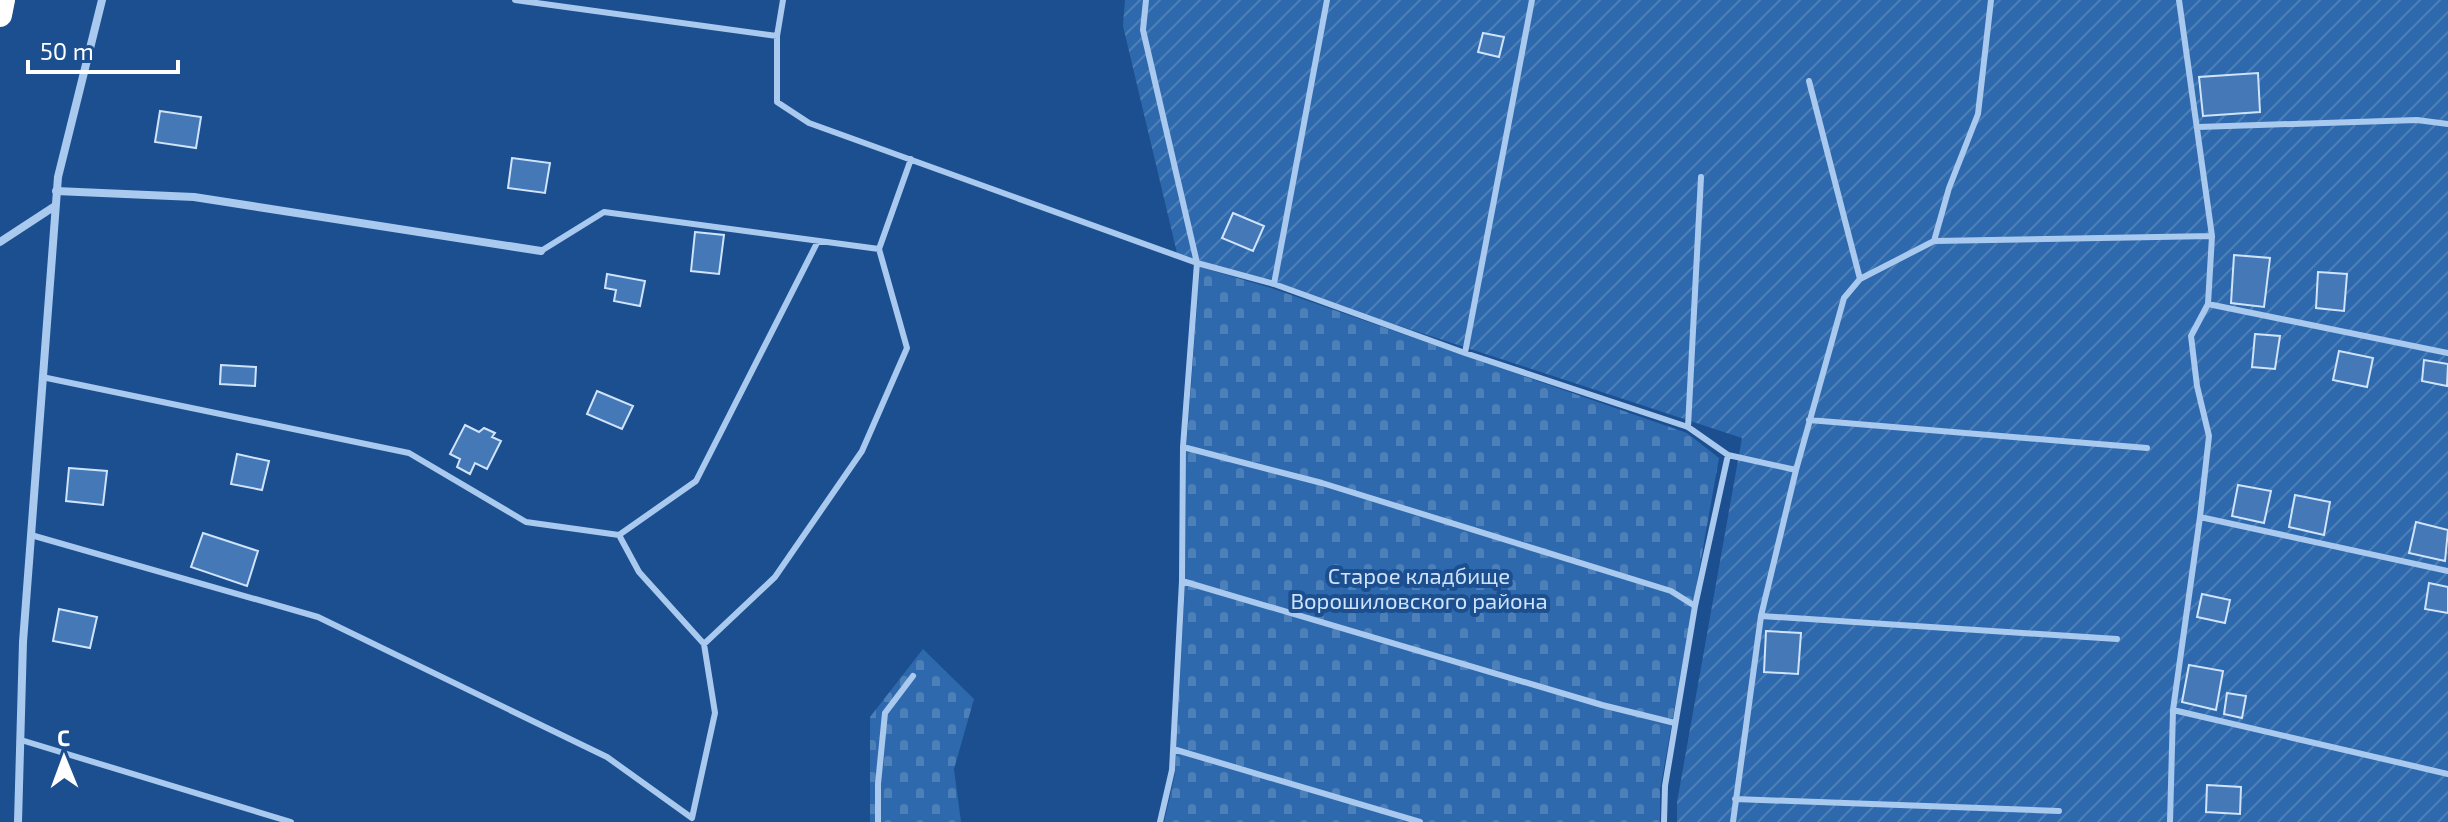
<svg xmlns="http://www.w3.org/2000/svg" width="2448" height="822" font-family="'Exo 2',sans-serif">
	<defs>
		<pattern id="cemetery-stones" width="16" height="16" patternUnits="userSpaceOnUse" patternTransform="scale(2)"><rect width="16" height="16" fill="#2e69ad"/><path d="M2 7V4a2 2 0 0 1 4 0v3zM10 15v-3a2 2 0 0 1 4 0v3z" fill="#4d80b9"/></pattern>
		<pattern id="garden-furrows" width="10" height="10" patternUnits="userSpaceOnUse" patternTransform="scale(2)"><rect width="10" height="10" fill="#2e69ad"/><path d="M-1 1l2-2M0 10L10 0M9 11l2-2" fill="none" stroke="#4d80b9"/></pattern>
	</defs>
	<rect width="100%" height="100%" fill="#1b4f8f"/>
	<path fill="url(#cemetery-stones)" d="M 1200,267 L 1271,288 L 1687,433 L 1719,458 L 1660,790 L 1660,822 L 1164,822 L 1175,774 L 1185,585 L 1186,452 Z
		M 923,649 L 974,699 L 954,769 L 961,822 L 870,822 L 870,717 Z"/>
	<path fill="url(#garden-furrows)" d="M 1125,0 L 2448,0 L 2448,822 L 1677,822 L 1677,802 L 1742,438 L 1177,253 L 1123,26 Z"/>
	<path fill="#4478b7" stroke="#cfe3fa" stroke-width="2" d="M 1483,33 L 1504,37 L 1499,57 L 1478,52 Z
		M 2258,73 L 2260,112 L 2203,116 L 2199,77 Z
		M 160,111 L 201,117 L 196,148 L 155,142 Z
		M 512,158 L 550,163 L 545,193 L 508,188 Z
		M 1233,213 L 1264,226 L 1253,251 L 1222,238 Z
		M 695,232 L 724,235 L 719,274 L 691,271 Z
		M 2234,255 L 2270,258 L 2264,307 L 2231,303 Z
		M 2318,272 L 2347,274 L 2344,311 L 2316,308 Z
		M 607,274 L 645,281 L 640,306 L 614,301 L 616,290 L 605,288 Z
		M 2255,334 L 2280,336 L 2275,369 L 2252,367 Z
		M 2339,351 L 2373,358 L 2367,387 L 2333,380 Z
		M 2424,360 L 2448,364 L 2447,386 L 2422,381 Z
		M 221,365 L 256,367 L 255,386 L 220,384 Z
		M 597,391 L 633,406 L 622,429 L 587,414 Z
		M 465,425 L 479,432 L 484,428 L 495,433 L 492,437 L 501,441 L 487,469 L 475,463 L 470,474 L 457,467 L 460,459 L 450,454 Z
		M 237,454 L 269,461 L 262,490 L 231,484 Z
		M 69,468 L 107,471 L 103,505 L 66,501 Z
		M 2238,485 L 2271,491 L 2264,523 L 2232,516 Z
		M 2295,495 L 2330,502 L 2324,535 L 2289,527 Z
		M 2416,522 L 2448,530 L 2445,561 L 2409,553 Z
		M 203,533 L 258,551 L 247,586 L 191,567 Z
		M 2429,583 L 2448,587 L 2448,613 L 2425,609 Z
		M 2202,594 L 2230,600 L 2225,623 L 2197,617 Z
		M 59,609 L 97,617 L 90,648 L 53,641 Z
		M 1766,631 L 1801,633 L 1798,674 L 1764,672 Z
		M 2189,665 L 2223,671 L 2216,710 L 2182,702 Z
		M 2227,693 L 2246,696 L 2242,718 L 2224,714 Z
		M 2207,785 L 2241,787 L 2240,814 L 2206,812 Z"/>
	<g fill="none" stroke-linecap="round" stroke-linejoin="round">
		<path stroke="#a9c9ee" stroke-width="6" d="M 515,0 L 777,36 L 783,0
			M 1146,0 L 1143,30 L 1197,263 L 1183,447 L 1182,581 L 1172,770 L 1160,822
			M 777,36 L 777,102 L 809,123 L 1197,263 L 1274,284 L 1465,353 L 1688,427 L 1728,455 L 1796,470
			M 1809,81 L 1860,279
			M 2198,127 L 2417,120 L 2448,124
			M 1934,241 L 2212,236
			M 541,251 L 604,212 L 879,249 L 911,159
			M 1274,284 L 1327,0
			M 2208,304 L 2448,353
			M 1465,353 L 1532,0
			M 42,377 L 409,453 L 526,522 L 619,535 L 696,481 L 818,241
			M 1809,420 L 2147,448
			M 1688,427 L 1701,177
			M 1183,447 L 1322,483 L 1671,591 L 1695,606
			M 2200,517 L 2448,571
			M 31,535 L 318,617 L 607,757 L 692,818 L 715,713 L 704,644 L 639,572 L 619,535
			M 1182,581 L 1602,705 L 1675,723
			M 1761,616 L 2117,639
			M 704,644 L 775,577 L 862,451 L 907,348 L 879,249
			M 2173,710 L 2448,774
			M 21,740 L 291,822
			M 1173,749 L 1420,822
			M 1735,799 L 2059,811
			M 878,822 L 878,784 L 885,713 L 913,676
			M 1664,822 L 1665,786 L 1695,606 L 1728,455
			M 1733,822 L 1761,616 L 1796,470 L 1844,298 L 1860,279 L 1934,241 L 1949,188 L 1978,114 L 1991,0
			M 2170,822 L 2173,710 L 2200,517 L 2209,436 L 2197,386 L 2191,336 L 2208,304 L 2212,236 L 2179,0"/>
		<path stroke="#a9c9ee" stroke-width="8" d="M 56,191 L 194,197 L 541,251
			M 0,242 L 55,206
			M 18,822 L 23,642 L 58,177 L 102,0"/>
		<path stroke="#fff" stroke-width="24" d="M 0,15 L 3,0"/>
	</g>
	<g text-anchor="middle" stroke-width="8" stroke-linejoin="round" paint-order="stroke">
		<g font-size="22" fill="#cfe3fa" stroke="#1b4f8f">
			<text x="1419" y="584">Старое кладбище<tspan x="1419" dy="25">Ворошиловского района</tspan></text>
		</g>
	</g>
	<g transform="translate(64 758) rotate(359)" stroke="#1b4f8f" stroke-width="6" paint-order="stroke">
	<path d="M0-6L14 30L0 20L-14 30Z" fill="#ffffff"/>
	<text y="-12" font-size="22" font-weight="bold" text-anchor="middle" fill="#ffffff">С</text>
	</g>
	<path d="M28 60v12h150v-12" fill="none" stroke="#ffffff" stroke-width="4"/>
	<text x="40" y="60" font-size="24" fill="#ffffff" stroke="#1b4f8f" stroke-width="6" paint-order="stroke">50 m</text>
</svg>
